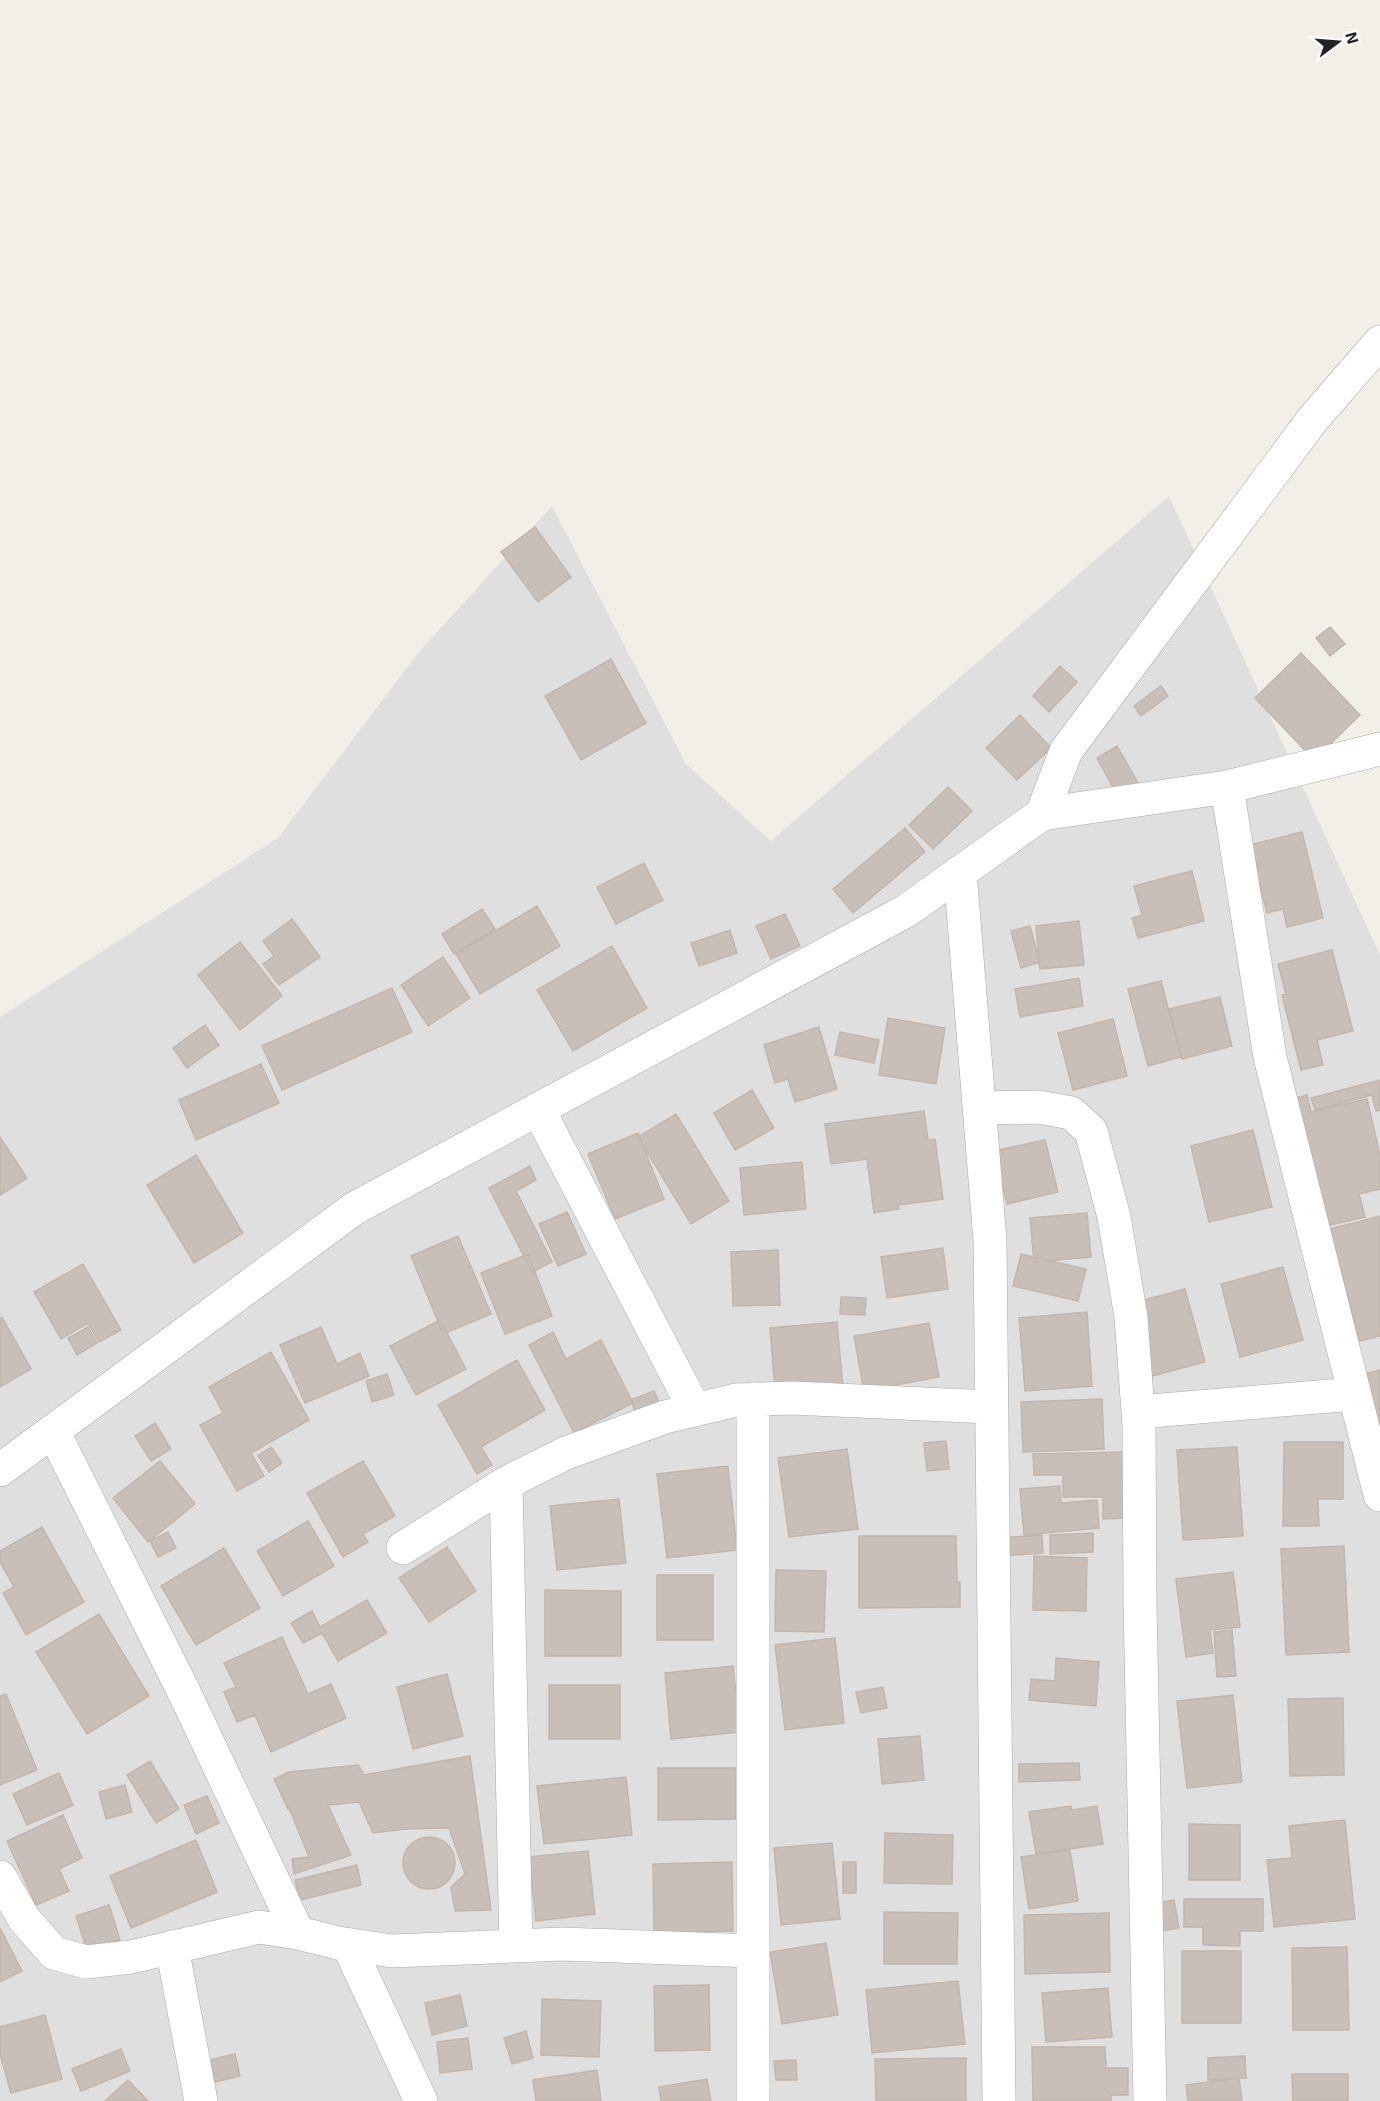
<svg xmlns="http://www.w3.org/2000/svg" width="1380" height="2101" font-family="'Exo 2',sans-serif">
	<rect width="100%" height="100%" fill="#f2efe9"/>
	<path fill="#e0dfdf" d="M 1169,496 L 1380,955 L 1380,2101 L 0,2101 L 0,1017 L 278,838 L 418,653 L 552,506 L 686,764 L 771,841 Z"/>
	<path fill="#c7bfb8" stroke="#c4b6ab" stroke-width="1.5" d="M 535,527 L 571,577 L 538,602 L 501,552 Z
		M 1330,627 L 1345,644 L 1330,656 L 1316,638 Z
		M 1301,653 L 1360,715 L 1314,760 L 1255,698 Z
		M 611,659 L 646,723 L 581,760 L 545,696 Z
		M 1060,666 L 1077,682 L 1049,712 L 1033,696 Z
		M 1161,686 L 1168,696 L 1141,716 L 1134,706 Z
		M 1020,715 L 1051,748 L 1017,780 L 986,748 Z
		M 1117,746 L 1138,783 L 1117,795 L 1097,758 Z
		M 948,787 L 972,811 L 933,849 L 909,825 Z
		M 905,828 L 925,852 L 853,913 L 833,889 Z
		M 1302,832 L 1323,918 L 1287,927 L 1283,909 L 1267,913 L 1250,845 Z
		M 644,863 L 663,900 L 616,924 L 597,887 Z
		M 1192,871 L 1204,921 L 1138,938 L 1132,918 L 1142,915 L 1134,886 Z
		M 537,906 L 560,946 L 480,994 L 456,954 Z
		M 482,909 L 495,929 L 454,954 L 442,934 Z
		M 785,914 L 800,946 L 771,959 L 756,926 Z
		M 292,919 L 320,957 L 279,985 L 263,964 L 274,956 L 263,941 Z
		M 1079,921 L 1084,965 L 1040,969 L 1036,926 Z
		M 1030,926 L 1040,962 L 1021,968 L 1011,931 Z
		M 730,930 L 737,953 L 699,966 L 691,943 Z
		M 240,942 L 282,996 L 240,1030 L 198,975 Z
		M 612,946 L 647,1008 L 573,1051 L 537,990 Z
		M 1332,950 L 1353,1031 L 1317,1040 L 1323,1065 L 1301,1070 L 1282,995 L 1286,994 L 1278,964 Z
		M 443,957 L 470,998 L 428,1026 L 401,985 Z
		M 1079,978 L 1083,1006 L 1020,1017 L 1015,989 Z
		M 1161,981 L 1181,1057 L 1148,1066 L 1128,989 Z
		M 392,988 L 412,1032 L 282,1090 L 262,1046 Z
		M 1220,997 L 1232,1046 L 1182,1059 L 1169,1009 Z
		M 888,1018 L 945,1028 L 936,1084 L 879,1075 Z
		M 1113,1019 L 1127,1076 L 1073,1090 L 1058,1033 Z
		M 205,1025 L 219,1045 L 187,1068 L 173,1048 Z
		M 819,1027 L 837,1089 L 795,1102 L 788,1079 L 775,1083 L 764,1045 Z
		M 840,1032 L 879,1040 L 874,1063 L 835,1055 Z
		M 261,1064 L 279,1103 L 196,1140 L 179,1100 Z
		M 1380,1080 L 1380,1110 L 1376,1111 L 1372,1095 L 1315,1110 L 1311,1098 Z
		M 752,1090 L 774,1128 L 735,1150 L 714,1113 Z
		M 1307,1095 L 1311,1112 L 1367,1099 L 1380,1155 L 1380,1189 L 1359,1194 L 1365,1217 L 1326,1226 L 1296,1098 Z
		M 924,1111 L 928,1140 L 935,1139 L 943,1199 L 898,1205 L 899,1209 L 874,1213 L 867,1159 L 831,1164 L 825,1124 Z
		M 676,1114 L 729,1201 L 691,1224 L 638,1137 Z
		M 1253,1130 L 1272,1207 L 1209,1222 L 1191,1146 Z
		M 638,1133 L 664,1199 L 615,1219 L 588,1154 Z
		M 0,1137 L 27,1178 L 0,1195 Z
		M 1045,1140 L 1058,1192 L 1007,1204 L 994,1151 Z
		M 196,1155 L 243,1233 L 194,1263 L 147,1185 Z
		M 802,1162 L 806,1209 L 744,1215 L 740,1168 Z
		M 530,1166 L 536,1180 L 516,1191 L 552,1262 L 532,1272 L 489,1188 Z
		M 567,1212 L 586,1254 L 558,1266 L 539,1224 Z
		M 1087,1213 L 1091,1257 L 1034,1262 L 1030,1218 Z
		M 1380,1216 L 1380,1336 L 1359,1341 L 1340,1267 L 1328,1270 L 1319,1232 Z
		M 458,1236 L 491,1314 L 443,1334 L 411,1256 Z
		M 943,1248 L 948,1289 L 887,1298 L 881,1257 Z
		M 778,1250 L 780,1305 L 733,1306 L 731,1252 Z
		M 528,1254 L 552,1316 L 505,1334 L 481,1273 Z
		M 1021,1254 L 1086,1269 L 1078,1301 L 1013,1286 Z
		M 83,1264 L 121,1330 L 99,1342 L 88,1323 L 61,1339 L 34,1292 Z
		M 1283,1267 L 1303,1340 L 1240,1357 L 1221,1284 Z
		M 1185,1289 L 1205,1362 L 1152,1376 L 1133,1303 Z
		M 841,1297 L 866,1298 L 865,1315 L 840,1314 Z
		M 1087,1312 L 1092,1386 L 1025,1391 L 1019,1318 Z
		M 2,1317 L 31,1369 L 0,1387 L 0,1318 Z
		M 440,1320 L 466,1369 L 416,1395 L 390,1346 Z
		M 837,1322 L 843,1388 L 775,1389 L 770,1328 Z
		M 929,1323 L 939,1377 L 864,1391 L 854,1336 Z
		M 88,1327 L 97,1343 L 77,1355 L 68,1338 Z
		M 321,1327 L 337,1364 L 360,1353 L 369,1376 L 305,1403 L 280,1345 Z
		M 553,1332 L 566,1359 L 601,1340 L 633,1403 L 574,1433 L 529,1345 Z
		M 271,1352 L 309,1420 L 251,1453 L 264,1476 L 237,1491 L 200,1425 L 223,1413 L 209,1387 Z
		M 517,1360 L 545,1410 L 481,1447 L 492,1465 L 477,1474 L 438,1405 Z
		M 1380,1370 L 1380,1435 L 1364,1374 Z
		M 387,1374 L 394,1395 L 372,1402 L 366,1381 Z
		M 654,1391 L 660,1404 L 636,1414 L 631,1400 Z
		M 1102,1399 L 1104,1449 L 1023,1452 L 1021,1402 Z
		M 155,1423 L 171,1449 L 151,1461 L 135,1436 Z
		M 946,1441 L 949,1469 L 927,1471 L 924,1443 Z
		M 1284,1442 L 1343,1442 L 1343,1499 L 1318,1499 L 1319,1526 L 1283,1526 Z
		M 271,1447 L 282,1463 L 269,1472 L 258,1456 Z
		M 1237,1447 L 1243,1536 L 1183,1540 L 1177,1450 Z
		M 847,1449 L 858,1529 L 789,1537 L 778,1458 Z
		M 1126,1452 L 1127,1518 L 1103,1519 L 1103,1497 L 1063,1497 L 1063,1475 L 1034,1475 L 1033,1454 Z
		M 160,1461 L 195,1504 L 148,1542 L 113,1498 Z
		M 363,1461 L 395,1516 L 363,1534 L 368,1542 L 343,1557 L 307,1493 Z
		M 728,1466 L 737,1550 L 667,1558 L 657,1474 Z
		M 1060,1486 L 1061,1503 L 1097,1500 L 1099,1528 L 1024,1535 L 1020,1489 Z
		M 619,1499 L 626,1563 L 557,1570 L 550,1506 Z
		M 308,1521 L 334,1566 L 283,1596 L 257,1551 Z
		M 42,1527 L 84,1602 L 26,1635 L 3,1593 L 14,1587 L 0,1562 L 0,1551 Z
		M 168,1532 L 176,1548 L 158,1557 L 150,1541 Z
		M 1093,1533 L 1093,1552 L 1050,1554 L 1050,1535 Z
		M 1042,1535 L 1043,1553 L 1001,1556 L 999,1538 Z
		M 859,1536 L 956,1536 L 957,1582 L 960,1582 L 960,1607 L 859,1608 Z
		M 1344,1546 L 1349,1652 L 1286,1655 L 1281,1549 Z
		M 447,1547 L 476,1591 L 429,1622 L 399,1578 Z
		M 224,1548 L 260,1608 L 196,1645 L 161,1586 Z
		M 1034,1556 L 1087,1558 L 1086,1611 L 1033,1610 Z
		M 776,1570 L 826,1571 L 824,1632 L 775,1631 Z
		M 1233,1572 L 1240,1627 L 1210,1630 L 1213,1653 L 1186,1657 L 1176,1579 Z
		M 657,1575 L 713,1575 L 713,1640 L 657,1640 Z
		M 545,1590 L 621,1591 L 621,1656 L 545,1656 Z
		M 367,1600 L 387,1633 L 338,1661 L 322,1633 L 303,1643 L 291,1623 L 312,1611 L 320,1627 Z
		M 99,1614 L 149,1696 L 87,1734 L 36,1652 Z
		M 1232,1630 L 1236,1676 L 1217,1677 L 1214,1632 Z
		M 282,1637 L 308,1694 L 331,1684 L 346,1718 L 271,1752 L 255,1715 L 237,1722 L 224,1692 L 236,1687 L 224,1663 Z
		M 835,1638 L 844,1723 L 785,1730 L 775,1645 Z
		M 1056,1658 L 1099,1662 L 1096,1706 L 1029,1700 L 1031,1679 L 1055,1681 Z
		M 733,1666 L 740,1732 L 671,1739 L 665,1673 Z
		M 447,1674 L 463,1736 L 413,1749 L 397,1687 Z
		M 549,1685 L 620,1685 L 620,1739 L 549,1739 Z
		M 883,1687 L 887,1708 L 861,1713 L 856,1692 Z
		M 6,1694 L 37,1770 L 0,1785 L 0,1696 Z
		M 1233,1695 L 1242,1782 L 1187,1788 L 1177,1701 Z
		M 1343,1698 L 1344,1775 L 1290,1776 L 1288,1699 Z
		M 920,1736 L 924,1780 L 882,1784 L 878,1739 Z
		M 470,1756 L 491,1910 L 455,1911 L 451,1887 L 465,1874 L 449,1828 L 407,1829 L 373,1833 L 359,1802 L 328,1805 L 351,1855 L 294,1874 L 292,1859 L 309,1857 L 289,1808 L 288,1809 L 274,1779 L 289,1772 L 358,1765 L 364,1775 Z
		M 150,1761 L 179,1809 L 156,1823 L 127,1775 Z
		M 1079,1763 L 1080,1780 L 1019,1782 L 1019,1764 Z
		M 658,1768 L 736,1768 L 736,1819 L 658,1820 Z
		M 59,1773 L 73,1805 L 27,1825 L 13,1794 Z
		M 626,1777 L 632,1835 L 544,1844 L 537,1786 Z
		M 125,1785 L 132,1812 L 106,1819 L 99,1792 Z
		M 207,1796 L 219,1823 L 196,1834 L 184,1805 Z
		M 1071,1806 L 1072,1810 L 1097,1806 L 1103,1844 L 1036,1854 L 1029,1812 Z
		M 63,1815 L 82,1858 L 59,1869 L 69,1891 L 36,1905 L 7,1841 Z
		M 1345,1820 L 1355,1919 L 1274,1927 L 1267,1860 L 1292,1858 L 1289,1826 Z
		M 1189,1824 L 1240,1825 L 1240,1880 L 1189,1880 Z
		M 885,1833 L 953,1835 L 952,1884 L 884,1883 Z
		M403 1863a26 26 0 1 1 52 0a26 26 0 1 1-52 0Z
		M 196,1840 L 217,1892 L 131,1928 L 110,1876 Z
		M 832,1843 L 840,1919 L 781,1925 L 774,1848 Z
		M 1070,1850 L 1078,1901 L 1029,1909 L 1021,1857 Z
		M 588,1851 L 595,1914 L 536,1921 L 529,1857 Z
		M 732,1862 L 733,1931 L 654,1933 L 653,1864 Z
		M 843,1862 L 856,1862 L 856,1893 L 843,1893 Z
		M 357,1865 L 361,1885 L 300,1900 L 295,1880 Z
		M 1184,1899 L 1263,1899 L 1263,1931 L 1240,1931 L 1240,1946 L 1203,1945 L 1203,1927 L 1184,1927 Z
		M 1174,1900 L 1179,1928 L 1162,1931 L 1156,1903 Z
		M 109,1905 L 120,1940 L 87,1951 L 76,1916 Z
		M 884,1912 L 958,1913 L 957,1964 L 884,1964 Z
		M 1109,1913 L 1110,1972 L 1025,1974 L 1024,1915 Z
		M 0,1928 L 22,1971 L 0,1982 Z
		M 826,1943 L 838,2015 L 782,2024 L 770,1952 Z
		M 1347,1947 L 1349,2030 L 1293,2030 L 1292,1948 Z
		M 1182,1951 L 1241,1951 L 1241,2023 L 1182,2023 Z
		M 958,1981 L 965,2044 L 872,2053 L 866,1990 Z
		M 709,1985 L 710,2050 L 655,2051 L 654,1986 Z
		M 1108,1988 L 1112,2037 L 1046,2042 L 1042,1993 Z
		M 460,1995 L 467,2026 L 432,2035 L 425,2003 Z
		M 542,1999 L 601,2001 L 599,2057 L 541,2055 Z
		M 45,2015 L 62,2079 L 11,2093 L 0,2054 L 0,2027 Z
		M 526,2031 L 533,2058 L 512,2064 L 504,2038 Z
		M 468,2038 L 472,2069 L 440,2073 L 437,2042 Z
		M 1032,2047 L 1105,2047 L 1106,2068 L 1128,2068 L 1128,2095 L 1111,2095 L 1111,2101 L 1033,2101 Z
		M 121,2049 L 130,2071 L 81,2091 L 72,2069 Z
		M 235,2054 L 240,2076 L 215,2082 L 210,2060 Z
		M 1245,2056 L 1246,2078 L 1208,2080 L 1208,2058 Z
		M 966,2058 L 966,2101 L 876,2101 L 875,2059 Z
		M 796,2060 L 797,2080 L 776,2080 L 774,2061 Z
		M 597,2070 L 601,2101 L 536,2101 L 533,2080 Z
		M 1292,2074 L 1348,2074 L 1348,2101 L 1293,2101 Z
		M 1239,2078 L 1242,2101 L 1188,2101 L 1186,2085 Z
		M 707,2079 L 711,2101 L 661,2101 L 659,2087 Z
		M 128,2080 L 148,2101 L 105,2101 Z"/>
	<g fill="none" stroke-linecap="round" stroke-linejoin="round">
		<g stroke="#a9a9a9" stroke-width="34">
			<path id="minor" d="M 1227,787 L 1270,1057 L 1380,1495
				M 1042,814 L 1066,751 L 1313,419 L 1380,342
				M 960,872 L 990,1240 L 999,2101
				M 979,1108 L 1039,1107 L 1071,1113 L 1091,1131 L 1114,1217 L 1131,1317 L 1139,1425 L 1140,1601 L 1150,2101
				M 538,1109 L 695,1410
				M 1138,1412 L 1354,1394
				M 53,1431 L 184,1692 L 298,1933
				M 0,1470 L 355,1208 L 906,911 L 1042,814 L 1227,787 L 1380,749
				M 506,1483 L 516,1946
				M 403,1548 L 506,1483 L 566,1453 L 665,1417 L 736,1400 L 792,1398 L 991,1407
				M 0,1877 L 24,1919 L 54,1953 L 86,1962 L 131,1957 L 259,1927 L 298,1933 L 338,1943 L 392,1951 L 562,1944 L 752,1951
				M 348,1945 L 421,2101
				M 172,1947 L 201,2101
				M 753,2101 L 753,1399"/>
		</g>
		<use href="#minor" stroke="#fff" stroke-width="33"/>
	</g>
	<g transform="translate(1338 42) rotate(74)" stroke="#ffffff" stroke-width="4.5" paint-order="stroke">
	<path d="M0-4.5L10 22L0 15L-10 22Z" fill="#222222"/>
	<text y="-9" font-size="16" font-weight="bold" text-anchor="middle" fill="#222222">N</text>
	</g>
</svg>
